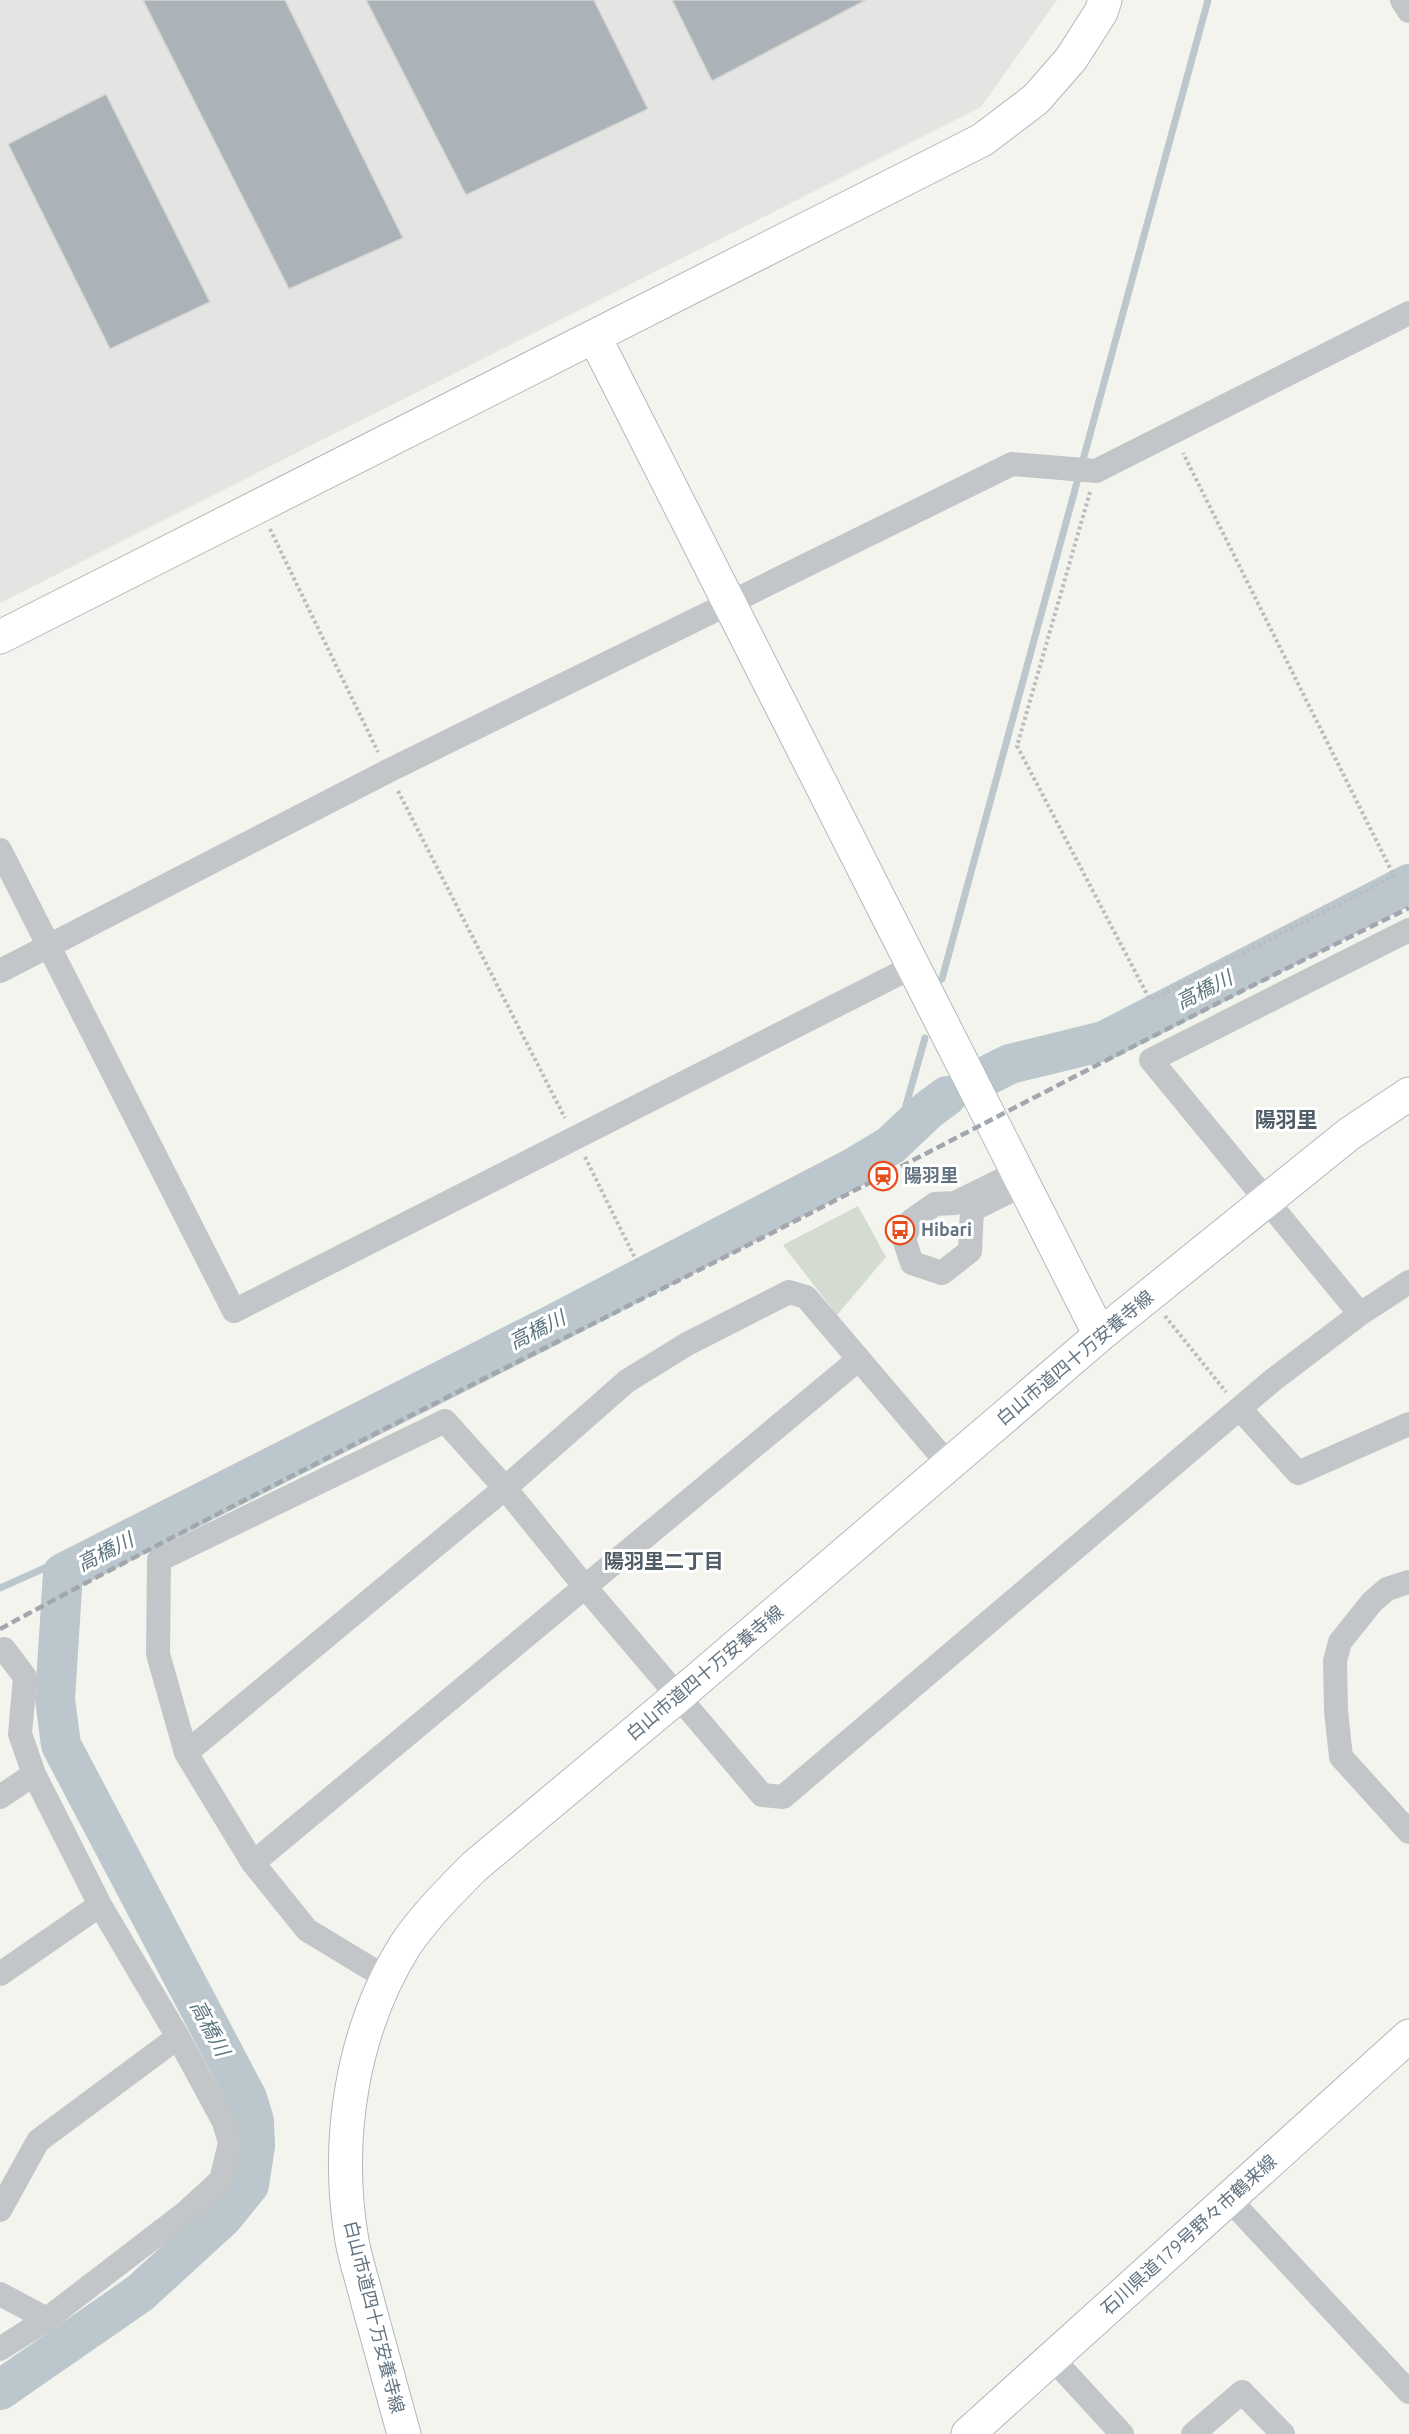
<svg xmlns="http://www.w3.org/2000/svg" width="1409" height="2434" font-family="Ubuntu,'Noto Sans JP',sans-serif">
	<rect width="100%" height="100%" fill="#f4f4ef"/>
	<path fill="#e4e5e3" d="M 0,0 L 1057,0 L 981,107 L 0,603 Z"/>
	<path fill="#d4dbd0" d="M 858,1206 L 886,1257 L 837,1315 L 783,1245 Z"/>
	<g fill="none" stroke-linecap="round" stroke-linejoin="round">
		<path stroke="#bbc7cc" stroke-width="7" d="M 942,979 L 1208,0
			M 891,1145 L 903,1116 L 925,1038
			M 0,1588 L 47,1567 L 63,1573"/>
		<path stroke="#bbc7cc" stroke-width="40" d="M 990,1074 L 1010,1064 L 1104,1041 L 1409,884
			M 0,2390 L 140,2293 L 223,2217 L 249,2185 L 255,2146 L 254,2121 L 247,2098 L 61,1745 L 55,1699 L 63,1573 L 544,1329 L 853,1168 L 891,1145 L 928,1110 L 947,1096"/>
	</g>
	<path fill="#acb3b8" stroke="#d5d5d2" stroke-width="1.5" d="M 143,0 L 285,0 L 403,238 L 289,289 Z
		M 366,0 L 594,0 L 648,109 L 466,195 Z
		M 672,0 L 866,0 L 712,81 Z
		M 106,94 L 210,302 L 110,349 L 8,144 Z"/>
	<g fill="none" stroke-linecap="round" stroke-linejoin="round">
		<g stroke="#b2b8bc" stroke-width="35">
			<path id="secondary" d="M 595,338 L 1100,1335
				M 0,637 L 982,140 L 1036,99 L 1071,59 L 1101,12 L 1105,0
				M 404,2434 C 392,2392 381,2349 369,2307 C 364,2285 356,2263 352,2241 C 335,2142 351,2031 406,1944 C 425,1916 451,1890 475,1866 L 677,1697 L 1100,1335 L 1349,1134 L 1409,1094
				M 968,2434 L 1409,2036"/>
		</g>
		<path stroke="#babcbe" stroke-width="4" stroke-dasharray="3 3" stroke-linecap="butt" d="M 1090,492 L 1017,746 L 1150,1000 L 1394,876 L 1183,453
			M 270,529 L 378,752
			M 398,791 L 565,1118
			M 585,1157 L 637,1262
			M 1165,1316 L 1226,1392"/>
		<path stroke="#c3c6c9" stroke-width="24" d="M 1402,0 L 1409,11
			M 0,850 L 234,1311 L 914,966
			M 0,971 L 388,771 L 1012,464 L 1096,471 L 1409,313
			M 1018,1172 L 955,1203 L 935,1204 L 912,1220 L 904,1239 L 912,1263 L 942,1273 L 970,1251 L 972,1210 L 1024,1184
			M 1360,1314 L 1151,1060 L 1409,930
			M 1240,1409 L 1298,1473 L 1409,1424
			M 1409,1582 L 1387,1589 L 1372,1602 L 1340,1642 L 1335,1661 L 1336,1711 L 1341,1757 L 1409,1832
			M 0,1651 L 4,1649 L 25,1677 L 20,1734 L 34,1774 L 100,1905 L 178,2037 L 224,2122 L 230,2143 L 221,2180 L 185,2213 L 47,2319 L 0,2294
			M 186,1753 L 158,1654 L 159,1560 L 445,1421 L 505,1488 L 627,1381 L 687,1344 L 789,1292 L 806,1297 L 949,1465
			M 0,1797 L 34,1774
			M 253,1863 L 859,1359
			M 0,1974 L 100,1905
			M 388,1979 L 307,1930 L 253,1863 L 186,1753 L 505,1488 L 586,1588 L 762,1795 L 783,1797 L 1273,1380 L 1360,1314 L 1409,1282
			M 1228,2198 L 1409,2392
			M 0,2210 L 38,2141 L 178,2037
			M 0,2349 L 47,2319
			M 1053,2359 L 1122,2434
			M 1193,2434 L 1242,2392 L 1283,2434"/>
		<use href="#secondary" stroke="#fff" stroke-width="33"/>
		<path stroke="#a1a7ac" stroke-width="4.5" stroke-dasharray="9 4.5" stroke-linecap="butt" d="M 0,1629 C 247,1495 500,1372 750,1244 C 970,1132 1187,1016 1409,908"/>
	</g>
	<defs>
		<g id="station-ring" transform="scale(1.5)"><circle r="9.5" fill="#fff" stroke="#e84d1b" stroke-width="1.5"/><path d="M-3-6H3Q5-6 5-4V2Q5 4 3 4L4.5 6H3L1.5 4h-3L-3 6H-4.5L-3 4Q-5 4-5 2V-4Q-5-6-3-6ZM-3.5-4v3h7v-3ZM-3.5 1v1.5H-2V1ZM2 1v1.5H3.5V1Z" fill="#e84d1b"/></g>
		<g id="bus-ring" transform="scale(1.5)"><circle r="9.5" fill="#fff" stroke="#e84d1b" stroke-width="1.5"/><path d="M-5-6H5V4H4V6H2V4H-2V6H-4V4H-5ZM-3.5-4V0h7V-4ZM-3.5 1.2v1.5H-2V1.2ZM2 1.2v1.5H3.5V1.2Z" fill="#e84d1b"/></g>
	</defs>
	<g fill-rule="evenodd">
		<use href="#station-ring" x="883" y="1176"/>
		<use href="#bus-ring" x="900" y="1230"/>
	</g>
	<g text-anchor="middle" stroke-width="6" stroke-linejoin="round" paint-order="stroke">
		<g font-size="18" font-weight="bold" fill="#627381" stroke="#fff" text-anchor="start">
			<text x="904" y="1182">陽羽里</text>
			<text x="921" y="1236">Hibari</text>
		</g>
		<g font-size="18" fill="#627381" stroke="#fff">
			<text transform="translate(1075 1358) rotate(-40)" y="6">白山市道四十万安養寺線</text>
			<text transform="translate(705 1673) rotate(-40)" y="6">白山市道四十万安養寺線</text>
			<text transform="translate(1189 2235) rotate(-42)" y="6">石川県道179号野々市鶴来線</text>
			<text transform="translate(374 2317) rotate(76)" y="6">白山市道四十万安養寺線</text>
		</g>
		<g font-size="20" font-style="italic" fill="#5d767f" stroke="#fff">
			<text transform="translate(1204 990) rotate(-27)" y="7">高橋川</text>
			<text transform="translate(537 1330) rotate(-27)" y="7">高橋川</text>
			<text transform="translate(105 1552) rotate(-27)" y="7">高橋川</text>
			<text transform="translate(210 2028) rotate(62)" y="7">高橋川</text>
		</g>
		<g font-size="20" font-weight="bold" fill="#505c66" stroke="#fff">
			<text x="664" y="1568">陽羽里二丁目</text>
		</g>
		<g font-size="21" font-weight="bold" fill="#505c66" stroke="#fff">
			<text x="1286" y="1127">陽羽里</text>
		</g>
	</g>
</svg>
